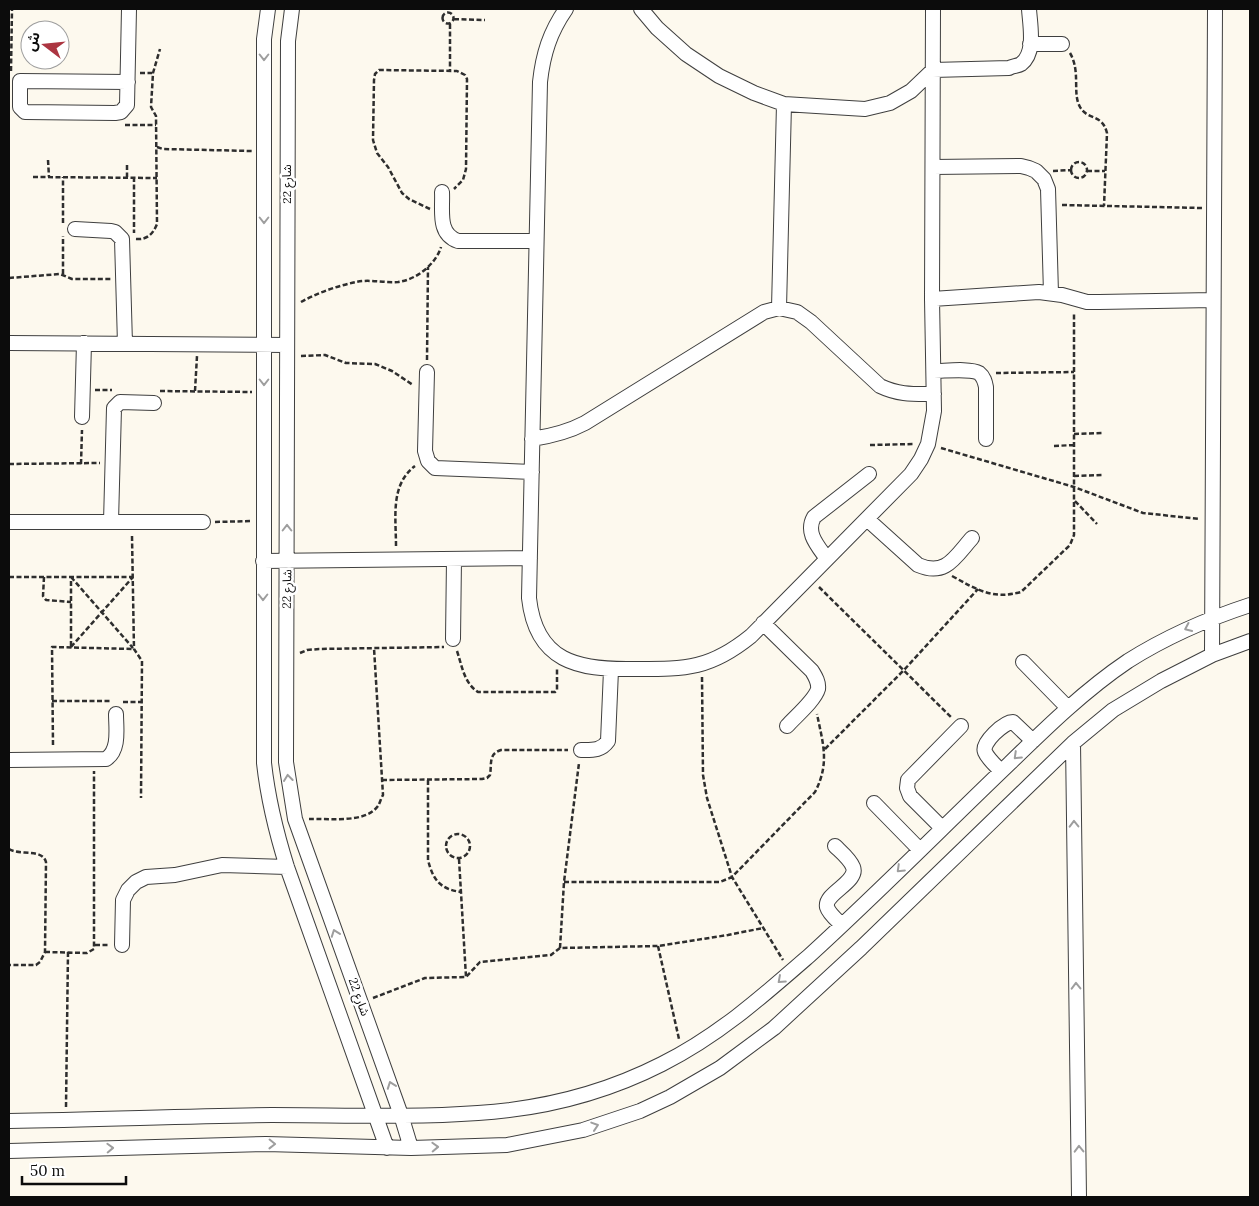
<svg xmlns="http://www.w3.org/2000/svg" width="1259" height="1206" font-family="Lora,'Noto Sans Arabic',serif">
	<rect width="100%" height="100%" fill="#fdf9ee"/>
	<g fill="none" stroke-linecap="round" stroke-linejoin="round">
		<g stroke="#3f3f3f" stroke-width="16">
			<path id="minor" d="M 268,9 L 264,39 L 264,763 C 268,799 276,832 287,867 L 387,1148
				M 292,9 L 288,41 L 286,762 L 295,819 L 401,1115 L 411,1148
				M 566,9 C 550,32 543,54 540,82 L 529,598 C 536,662 578,670 633,669 C 685,669 709,670 751,636 L 911,474 L 921,459 L 928,444 L 934,411 L 932,299 L 933,9
				M 641,9 L 657,28 L 686,54 L 719,76 L 754,93 L 784,104 L 865,109 L 890,103 L 911,91 L 933,70 L 1009,68 C 1012,66 1018,66 1021,64 C 1036,53 1030,25 1029,9
				M 1030,44 L 1062,44
				M 128,82 L 20,81 L 20,107 L 25,112 L 115,113 L 121,112 L 127,105 L 129,9
				M 933,167 L 1021,166 L 1029,168 L 1036,171 L 1044,179 L 1048,189 L 1051,293
				M 442,192 C 443,210 437,234 458,241 L 536,241
				M 75,229 L 111,231 L 115,232 L 122,239 L 125,344
				M 932,299 L 1039,292 L 1062,295 L 1087,302 L 1099,302 L 1213,300
				M 779,308 L 784,104
				M 9,343 L 287,345
				M 934,371 C 945,371 970,368 979,373 C 984,377 985,382 986,387 L 986,439
				M 427,372 L 425,451 L 428,461 L 435,468 L 532,472
				M 82,417 L 84,343
				M 532,439 C 552,436 568,432 585,423 L 764,312 L 779,308 L 797,312 L 811,322 L 880,386 C 899,395 913,394 934,394
				M 867,519 L 918,565 C 946,577 955,557 972,538
				M 9,522 L 203,522
				M 111,522 L 114,408 L 120,402 L 154,403
				M 827,559 C 818,546 805,533 814,517 L 869,474
				M 263,561 L 530,558
				M 763,623 L 812,671 C 815,676 819,682 818,689 C 815,700 795,717 787,726
				M 453,639 L 454,559
				M 1212,655 L 1215,9
				M 1023,662 L 1068,708
				M 1073,743 L 1079,1197
				M 581,750 C 592,750 601,751 608,741 L 611,670
				M 9,760 L 106,759 C 120,750 116,728 116,714
				M 1001,771 C 996,766 988,759 985,752 C 981,743 1004,722 1013,722 L 1033,741
				M 874,803 L 920,850
				M 942,828 L 910,796 L 907,788 L 908,780 L 961,726
				M 835,846 C 841,852 850,859 853,867 C 859,882 824,893 827,907 C 829,914 838,921 842,925
				M 122,945 L 123,900 L 128,890 L 136,882 L 146,877 L 175,875 L 222,865 L 287,867
				M 9,1121 C 96,1120 184,1116 272,1115 C 340,1115 409,1118 478,1113 C 541,1109 605,1093 662,1064 C 718,1036 763,996 810,955 C 878,893 943,827 1010,763 C 1047,727 1085,690 1128,661 C 1166,637 1207,619 1250,605
				M 9,1151 L 266,1144 L 411,1148 L 507,1145 L 583,1130 L 640,1111 L 670,1097 L 720,1068 L 774,1028 L 861,948 L 1073,743 L 1113,710 L 1161,681 L 1212,655 L 1250,641"/>
		</g>
		<path stroke="#2e2e2e" stroke-width="2.5" stroke-dasharray="5 2.5" stroke-linecap="butt" d="M442.5 18a5.5 5.5 0 1 1 11 0a5.5 5.5 0 1 1-11 0Z
			M 454,19 L 485,20
			M 450,24 L 450,71
			M 1070,53 C 1081,72 1072,93 1080,107 C 1088,121 1102,113 1107,133 L 1104,206
			M 11,71 L 12,9
			M 140,73 L 152,73
			M 125,125 L 156,125
			M 157,147 L 163,149 L 252,151
			M 48,160 L 49,177
			M1071 170a8 8 0 1 1 16 0a8 8 0 1 1-16 0Z
			M 127,165 L 127,177
			M 1053,171 L 1072,170
			M 1087,171 L 1105,171
			M 33,177 L 157,178
			M 134,177 L 134,233
			M 1062,205 L 1202,208
			M 430,209 L 409,199 L 402,193 L 388,167 L 377,153 L 373,140 L 374,80 L 375,74 L 379,70 L 457,71 L 465,75 L 467,79 L 466,169 L 463,180 L 454,189
			M 63,223 L 63,177
			M 136,239 C 147,240 153,234 157,224 L 156,116 L 151,107 L 153,73 L 160,49
			M 63,274 L 63,236
			M 9,278 L 60,274 L 72,279 L 111,279
			M 301,302 C 317,293 337,286 356,282 C 369,279 384,283 398,282 C 416,280 436,264 441,247
			M 301,356 L 325,355 L 346,363 L 375,364 L 392,371 L 413,385
			M 427,360 L 428,267
			M 996,373 L 1074,372
			M 95,390 L 112,390
			M 160,391 L 252,392
			M 195,391 L 197,356
			M 1074,434 L 1103,433
			M 870,445 L 914,444
			M 1054,446 L 1074,445
			M 941,448 L 1074,487 L 1143,513 L 1200,519
			M 9,464 L 100,463
			M 81,464 L 82,430
			M 1074,476 L 1102,475
			M 1075,501 L 1097,524
			M 215,522 L 252,521
			M 132,536 L 134,649 L 142,661 L 141,798
			M 396,546 C 396,517 390,485 415,466
			M 952,576 C 976,589 992,600 1021,592 L 1070,545 L 1074,535 L 1074,313
			M 9,577 L 133,577
			M 44,577 L 43,596 L 46,600 L 71,602
			M 71,577 L 133,648
			M 819,587 L 952,718
			M 71,646 L 71,579
			M 71,647 L 133,577
			M 457,651 C 462,666 464,683 478,692 L 555,692 L 557,690 L 557,668
			M 300,653 L 307,650 L 319,649 L 444,647
			M 702,677 L 703,775 L 707,798 L 732,877 L 783,960
			M 52,701 L 110,701
			M 123,702 L 142,702
			M 53,745 L 52,647 L 134,649
			M 825,749 L 904,670 L 978,589
			M 382,780 L 482,779 L 487,778 L 490,775 C 492,764 488,754 501,750 L 568,750
			M 428,780 L 428,860 C 433,880 440,889 461,892
			M 309,819 C 329,818 365,824 378,806 C 380,803 381,798 383,795 L 374,648
			M446 846a12 12 0 1 1 24 0a12 12 0 1 1-24 0Z
			M 9,849 C 20,856 42,848 46,862 L 45,952 L 40,962 L 36,965 L 9,965
			M 459,859 L 466,977
			M 564,882 L 720,882 L 732,877 L 815,792 C 830,763 823,744 817,714
			M 95,945 L 109,945
			M 658,946 L 679,1039
			M 560,948 L 564,882 L 579,763
			M 45,952 L 87,953 L 94,949 L 94,771
			M 373,998 L 425,978 L 466,977 L 480,962 L 551,955 L 560,948 L 658,946 L 728,935 L 763,928
			M 66,1107 L 68,952"/>
		<use href="#minor" stroke="#fff" stroke-width="14"/>
	</g>
	<defs><path id="oneway-chevron" d="M-2-3.5L2.5 0L-2 3.5" fill="none" stroke-width="1.6" stroke-linecap="round" stroke-linejoin="round" transform="scale(1.25)"/></defs>
	<g stroke="#9e9e9e">
		<use href="#oneway-chevron" transform="translate(264 57) rotate(90)"/>
		<use href="#oneway-chevron" transform="translate(264 220) rotate(90)"/>
		<use href="#oneway-chevron" transform="translate(264 382) rotate(90)"/>
		<use href="#oneway-chevron" transform="translate(287 528) rotate(-90)"/>
		<use href="#oneway-chevron" transform="translate(263 597) rotate(90)"/>
		<use href="#oneway-chevron" transform="translate(1188 628) rotate(155)"/>
		<use href="#oneway-chevron" transform="translate(1017 756) rotate(136)"/>
		<use href="#oneway-chevron" transform="translate(288 778) rotate(-97)"/>
		<use href="#oneway-chevron" transform="translate(1074 824) rotate(-91)"/>
		<use href="#oneway-chevron" transform="translate(900 869) rotate(136)"/>
		<use href="#oneway-chevron" transform="translate(335 933) rotate(-110)"/>
		<use href="#oneway-chevron" transform="translate(781 980) rotate(138)"/>
		<use href="#oneway-chevron" transform="translate(1076 986) rotate(-91)"/>
		<use href="#oneway-chevron" transform="translate(391 1085) rotate(-110)"/>
		<use href="#oneway-chevron" transform="translate(595 1126) rotate(-18)"/>
		<use href="#oneway-chevron" transform="translate(272 1144) rotate(1)"/>
		<use href="#oneway-chevron" transform="translate(435 1147) rotate(-2)"/>
		<use href="#oneway-chevron" transform="translate(110 1148) rotate(-2)"/>
		<use href="#oneway-chevron" transform="translate(1079 1149) rotate(-91)"/>
	</g>
	<g text-anchor="middle" stroke-width="5" stroke-linejoin="round" paint-order="stroke">
		<g font-size="12" fill="#0c0c0c" stroke="#fff">
			<text transform="translate(287 184) rotate(-90)" y="4">شارع 22</text>
			<text transform="translate(287 589) rotate(-89)" y="4">شارع 22</text>
			<text transform="translate(359 997) rotate(70)" y="4">شارع 22</text>
		</g>
	</g>
	<rect width="1259" height="1206" fill="none" stroke="#0c0c0c" stroke-width="20"/>
	<g transform="translate(45 45) rotate(286)"><circle r="24" fill="#ffffff" stroke="#9e9e9e"/>
	<path d="M0-4L9 19L0 12L-9 19Z" fill="#ac3541"/>
	<text y="-8" font-size="14" font-weight="bold" text-anchor="middle" fill="#0c0c0c">ش</text>
	</g>
	<path d="M22 1176v8h104v-8" fill="none" stroke="#0c0c0c" stroke-width="2.5"/>
	<text x="30" y="1176" font-size="15" fill="#0c0c0c" stroke="#ffffff" stroke-width="4" paint-order="stroke">50 m</text>
</svg>
